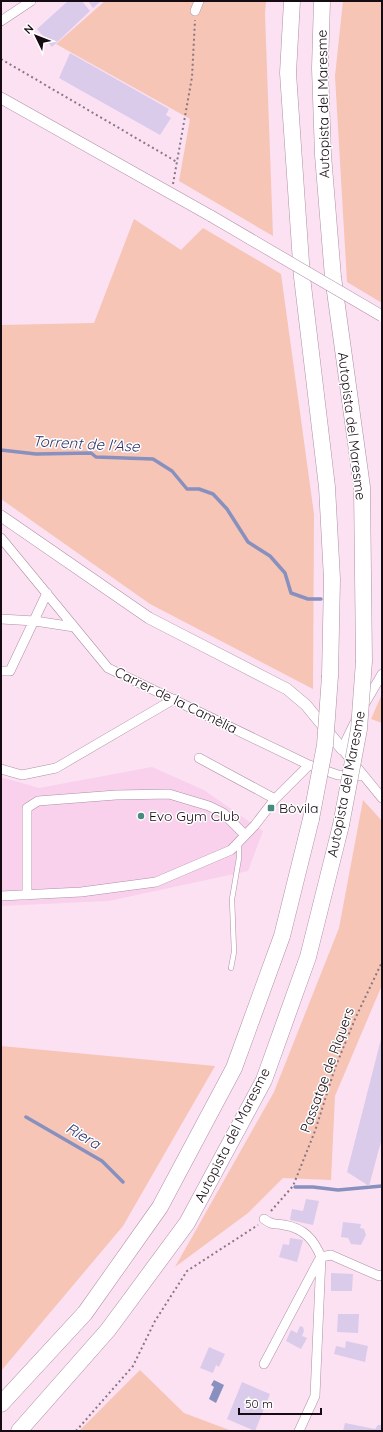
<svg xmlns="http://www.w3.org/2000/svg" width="383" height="1432" font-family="Quicksand,sans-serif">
	<rect width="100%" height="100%" fill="#fce1f3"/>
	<path fill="#f9d1ed" d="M 152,767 L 204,790 L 263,831 L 248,871 L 109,901 L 1,906 L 1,777 L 39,788 Z"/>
	<path fill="#f6c5b5" d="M 105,1 L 266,1 L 265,14 L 273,236 L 179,181 L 190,119 L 56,44 Z
		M 343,1 L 382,1 L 382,303 L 347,282 L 335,76 Z
		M 134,219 L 181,250 L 203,228 L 281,274 L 314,514 L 313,689 L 150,604 L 1,499 L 1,325 L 94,323 Z
		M 382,694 L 382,723 L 371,719 Z
		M 363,800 L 382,821 L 382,985 L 335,1096 L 331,1180 L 283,1178 L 248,1213 L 175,1267 L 274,1092 L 339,928 Z
		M 1,1046 L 215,1066 L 123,1226 L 1,1371 Z
		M 140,1370 L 184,1413 L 232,1431 L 79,1431 Z"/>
	<path fill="#8790bf" d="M 214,1380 L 224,1385 L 216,1403 L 209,1399 L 214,1387 L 211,1385 Z"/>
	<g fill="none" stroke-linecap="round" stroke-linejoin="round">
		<path stroke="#8790bf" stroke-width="3.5" d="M 1,450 L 36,454 L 91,453 L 96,457 L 153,459 L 172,471 L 187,489 L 199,489 L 213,494 L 227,509 L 248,542 L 270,556 L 285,573 L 291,593 L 308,599 L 321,599
			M 26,1117 L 102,1161 L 123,1182
			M 295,1187 L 313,1187 L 338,1190 L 382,1186"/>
	</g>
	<path fill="#dacbeb" d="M 68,1 L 82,1 L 90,11 L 52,47 L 37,29 Z
		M 88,1 L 101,1 L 93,8 Z
		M 70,53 L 169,109 L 166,115 L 171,118 L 160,135 L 59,78 Z
		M 381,1039 L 382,1138 L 369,1186 L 347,1172 Z
		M 306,1199 L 319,1201 L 313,1225 L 290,1220 L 292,1209 L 303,1211 Z
		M 343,1222 L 361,1224 L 360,1228 L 364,1229 L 366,1235 L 361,1245 L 351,1244 L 348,1238 L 341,1237 Z
		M 290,1238 L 303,1240 L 297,1262 L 279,1257 L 283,1244 L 289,1245 Z
		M 331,1273 L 353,1274 L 352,1291 L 331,1291 Z
		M 338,1314 L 359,1314 L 358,1333 L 337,1332 Z
		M 300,1326 L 303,1327 L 304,1331 L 302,1336 L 307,1338 L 301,1349 L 286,1341 L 291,1330 L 297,1333 Z
		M 346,1341 L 368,1346 L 365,1362 L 334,1354 L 336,1346 L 345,1348 Z
		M 209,1347 L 225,1354 L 219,1367 L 216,1365 L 213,1373 L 200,1368 Z
		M 242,1382 L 270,1394 L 255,1431 L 227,1419 Z
		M 345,1423 L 375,1429 L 378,1425 L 382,1425 L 382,1431 L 343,1431 Z"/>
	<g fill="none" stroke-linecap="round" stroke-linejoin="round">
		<g stroke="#ae8fa4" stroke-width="5.5">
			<path id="service" d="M 231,968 L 234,952 L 232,899 L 239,858 L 239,843"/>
		</g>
		<g stroke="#ae8fa4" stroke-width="10">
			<path id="minor" d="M 195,11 L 199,1
				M 1,21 L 31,1
				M 1,538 L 108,668 L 309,765
				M 1,619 L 35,621 L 74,627
				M 1,671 L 10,671 L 47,593
				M 364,705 L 382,674
				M 356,720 L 342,749 L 382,798
				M 199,758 L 275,799
				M 1,769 L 22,775 L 56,768 L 174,699
				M 27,895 L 27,808 L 38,801 L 116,795 L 169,794 L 209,806 L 223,813 L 245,835
				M 1,896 L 81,892 L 156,882 L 231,850 L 255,825 L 275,799 L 309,765 L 338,775 L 364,776
				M 264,1219 C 274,1226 273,1223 284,1225 C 304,1228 314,1240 321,1257 L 315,1396 L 299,1431
				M 321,1257 L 331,1255 L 379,1276 L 382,1275
				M 264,1364 L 319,1260"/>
		</g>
		<g stroke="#ae8fa4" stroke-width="12">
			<path id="tertiary" d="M 1,98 L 211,216
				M 1,516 L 149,618 L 287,689 L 306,705 L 342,749"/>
		</g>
		<g stroke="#ae8fa4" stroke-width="17">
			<path id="motorway" d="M 292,1 L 288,73 L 302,277 L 327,487 L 332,579 L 330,676
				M 322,1 L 320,68 L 323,155 L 333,277 L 362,487 L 364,661
				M 1,1404 L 85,1313 L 160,1207 L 234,1068 L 282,936 L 311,819
				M 19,1431 L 108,1330 L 187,1223 L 264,1080 L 308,957 L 341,825"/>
		</g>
		<path stroke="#897683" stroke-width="2" stroke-dasharray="2 3" stroke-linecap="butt" d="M 1,59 L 177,162
			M 173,184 L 192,77 L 195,20
			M 271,1211 L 293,1186 L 315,1131 L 335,1068 L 355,1019 L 382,962
			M 76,1431 L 133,1366 L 155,1321 L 187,1271 L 258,1225"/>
		<use href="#service" stroke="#fff" stroke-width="4.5"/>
		<use href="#minor" stroke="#fff" stroke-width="9"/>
		<use href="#tertiary" stroke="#fff" stroke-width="11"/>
		<use href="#motorway" stroke="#fff" stroke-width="16"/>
		<g stroke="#ae8fa4" stroke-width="12" stroke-linecap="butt">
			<path id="tertiary-bridge" d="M 211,216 L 382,316"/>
		</g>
		<g stroke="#ae8fa4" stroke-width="17" stroke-linecap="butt">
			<path id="motorway-bridge" d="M 311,819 L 325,745 L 330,676
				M 341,825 L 359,729 L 364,661"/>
		</g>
		<use href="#tertiary-bridge" stroke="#fff" stroke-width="11"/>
		<use href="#motorway-bridge" stroke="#fff" stroke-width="16"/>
	</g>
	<g fill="#488c81" stroke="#fff" stroke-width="1.5">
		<rect x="267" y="804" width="8" height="8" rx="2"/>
		<circle cx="141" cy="816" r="4"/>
	</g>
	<g text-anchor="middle" stroke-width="3" stroke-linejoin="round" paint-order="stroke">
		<g font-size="14" fill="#160b13" stroke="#fff">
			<text transform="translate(323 104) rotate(-91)" y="5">Autopista del Maresme</text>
			<text transform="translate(352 426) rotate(83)" y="5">Autopista del Maresme</text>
			<text transform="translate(176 700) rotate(26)" y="5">Carrer de la Camèlia</text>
			<text transform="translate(346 784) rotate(-79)" y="5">Autopista del Maresme</text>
			<text transform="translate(327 1070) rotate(-70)" y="5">Passatge de Riquers</text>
			<text transform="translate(232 1135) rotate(-63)" y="5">Autopista del Maresme</text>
		</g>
		<g font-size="14" fill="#160b13" stroke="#fff" text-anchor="start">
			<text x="279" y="813">Bòvila</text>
			<text x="149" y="821">Evo Gym Club</text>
		</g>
		<g font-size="15" font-style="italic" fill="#2d346e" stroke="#fff">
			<text transform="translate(86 444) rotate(3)" y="5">Torrent de l'Ase</text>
			<text transform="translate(83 1136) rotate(30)" y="5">Riera</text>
		</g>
	</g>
	<rect width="383" height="1432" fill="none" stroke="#160b13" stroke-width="4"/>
	<g transform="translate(36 36) rotate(313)" stroke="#ffffff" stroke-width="3" paint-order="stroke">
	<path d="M0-3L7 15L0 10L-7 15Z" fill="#160b13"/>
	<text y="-6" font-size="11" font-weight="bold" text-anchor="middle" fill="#160b13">N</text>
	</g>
	<path d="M239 1408v6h82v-6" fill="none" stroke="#160b13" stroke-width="2"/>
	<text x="245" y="1408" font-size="12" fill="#160b13" stroke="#ffffff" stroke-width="3" paint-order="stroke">50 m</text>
</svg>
